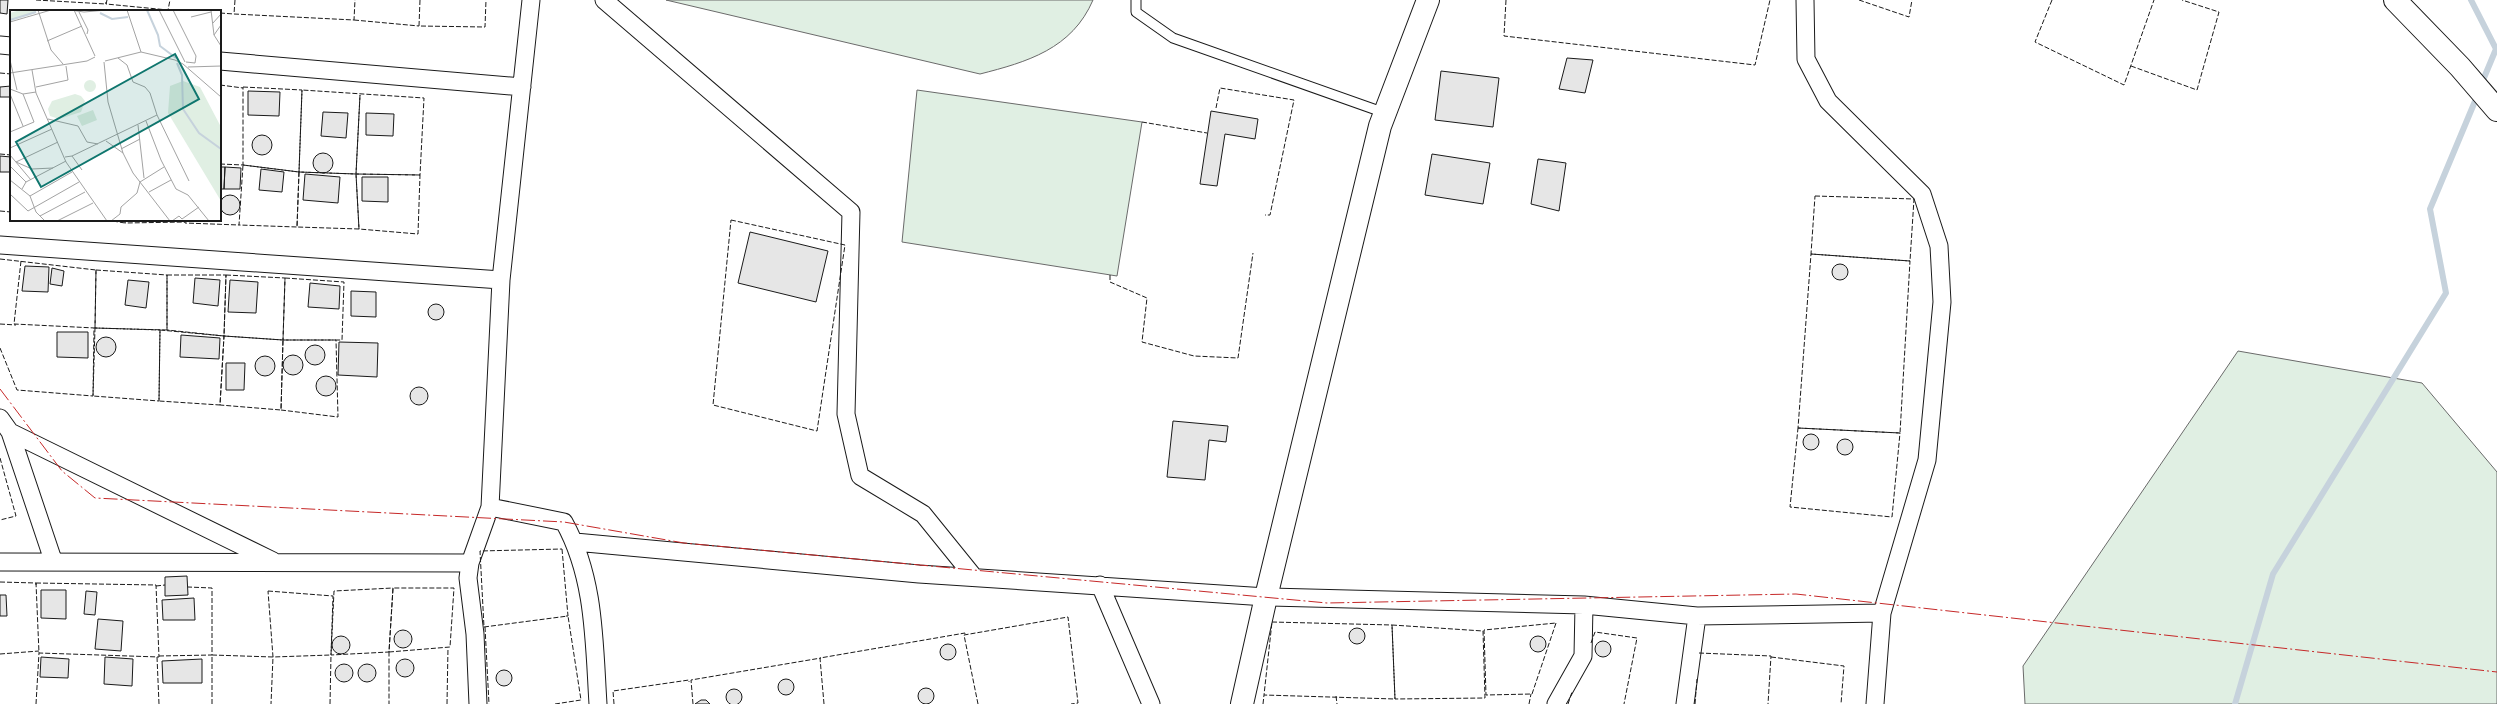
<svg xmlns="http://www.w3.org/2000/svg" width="2497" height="704" font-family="Raleway,sans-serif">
	<rect width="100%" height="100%" fill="#fff"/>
	<path fill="#e0efe3" stroke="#6a6a6a" d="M 666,0 L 1093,0 C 1072,49 1027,62 980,74 Z
		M 917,90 L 1142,122 L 1117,276 L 902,242 Z
		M 2238,351 L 2422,383 L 2497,472 L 2497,704 L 2025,704 L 2023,666 Z"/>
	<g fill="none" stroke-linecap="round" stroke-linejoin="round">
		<path stroke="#c6d2dc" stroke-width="6" d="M 2471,0 L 2496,49 L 2481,85
			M 2235,704 L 2273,574 L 2446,293 L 2430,209 L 2478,94"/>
	</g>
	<path fill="#e6e6e6" stroke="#1a1a1a" d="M 0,0 L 8,0 L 7,14 L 0,13 Z
		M 1567,58 L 1593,60 L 1585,93 L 1559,89 Z
		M 1441,71 L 1499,78 L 1493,127 L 1435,120 Z
		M 11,86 L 11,97 L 0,97 L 0,87 Z
		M 248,91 L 280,92 L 279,116 L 248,115 Z
		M 1211,111 L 1258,119 L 1255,139 L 1225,134 L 1217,186 L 1200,184 Z
		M 323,112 L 348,113 L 346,138 L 321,136 Z
		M 366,113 L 394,114 L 393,136 L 366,135 Z
		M252 145a10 10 0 1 1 20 0a10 10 0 1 1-20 0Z
		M313 163a10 10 0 1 1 20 0a10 10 0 1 1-20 0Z
		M 1432,154 L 1490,163 L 1483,204 L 1425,195 Z
		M 0,156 L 11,157 L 11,172 L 0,172 Z
		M 1538,159 L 1566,163 L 1559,211 L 1531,204 Z
		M 220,167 L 225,167 L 224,189 L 220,189 Z
		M 225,167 L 241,168 L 240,189 L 224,189 Z
		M 261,169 L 284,172 L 282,192 L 259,190 Z
		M 305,174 L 340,177 L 338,203 L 303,200 Z
		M 362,177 L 388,177 L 388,202 L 362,201 Z
		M220 205a10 10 0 1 1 20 0a10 10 0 1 1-20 0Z
		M 750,232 L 828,251 L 816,302 L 738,283 Z
		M1832 272a8 8 0 1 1 16 0a8 8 0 1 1-16 0Z
		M 25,266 L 49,267 L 48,292 L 22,291 Z
		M 52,268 L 64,271 L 62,286 L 50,284 Z
		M 195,278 L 220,280 L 218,306 L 193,303 Z
		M 128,280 L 149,282 L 146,308 L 125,305 Z
		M 230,280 L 258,282 L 256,313 L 228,312 Z
		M 310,283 L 340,286 L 339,309 L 308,307 Z
		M 351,291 L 376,292 L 376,317 L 351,316 Z
		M428 312a8 8 0 1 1 16 0a8 8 0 1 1-16 0Z
		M 57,332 L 88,332 L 88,358 L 57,357 Z
		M 181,335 L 220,338 L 219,359 L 180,357 Z
		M96 347a10 10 0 1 1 20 0a10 10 0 1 1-20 0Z
		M 339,342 L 378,343 L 377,377 L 338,375 Z
		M305 355a10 10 0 1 1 20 0a10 10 0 1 1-20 0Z
		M283 365a10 10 0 1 1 20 0a10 10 0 1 1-20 0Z
		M255 366a10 10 0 1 1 20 0a10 10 0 1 1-20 0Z
		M 226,363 L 245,363 L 244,390 L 226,390 Z
		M316 386a10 10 0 1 1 20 0a10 10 0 1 1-20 0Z
		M410 396a9 9 0 1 1 18 0a9 9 0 1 1-18 0Z
		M 1173,421 L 1228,426 L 1226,442 L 1209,440 L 1205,480 L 1167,477 Z
		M1803 442a8 8 0 1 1 16 0a8 8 0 1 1-16 0Z
		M1837 447a8 8 0 1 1 16 0a8 8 0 1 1-16 0Z
		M 187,576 L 188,595 L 165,596 L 165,577 Z
		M 41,590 L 66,590 L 66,619 L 41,618 Z
		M 86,591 L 97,592 L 95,615 L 84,614 Z
		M 0,595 L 6,595 L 7,616 L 0,616 Z
		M 194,598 L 195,620 L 163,620 L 162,600 Z
		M 98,619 L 123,621 L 121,651 L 95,649 Z
		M1349 636a8 8 0 1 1 16 0a8 8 0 1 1-16 0Z
		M394 639a9 9 0 1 1 18 0a9 9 0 1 1-18 0Z
		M1530 644a8 8 0 1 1 16 0a8 8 0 1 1-16 0Z
		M332 645a9 9 0 1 1 18 0a9 9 0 1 1-18 0Z
		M1595 649a8 8 0 1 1 16 0a8 8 0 1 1-16 0Z
		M940 652a8 8 0 1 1 16 0a8 8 0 1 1-16 0Z
		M 41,657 L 69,659 L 68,678 L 40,677 Z
		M 105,657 L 133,659 L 132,686 L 104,684 Z
		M396 668a9 9 0 1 1 18 0a9 9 0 1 1-18 0Z
		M 202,659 L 202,683 L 163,683 L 162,661 Z
		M335 673a9 9 0 1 1 18 0a9 9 0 1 1-18 0Z
		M358 673a9 9 0 1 1 18 0a9 9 0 1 1-18 0Z
		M496 678a8 8 0 1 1 16 0a8 8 0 1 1-16 0Z
		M778 687a8 8 0 1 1 16 0a8 8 0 1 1-16 0Z
		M918 696a8 8 0 1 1 16 0a8 8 0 1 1-16 0Z
		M726 697a8 8 0 1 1 16 0a8 8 0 1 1-16 0Z
		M 701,700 L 706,700 L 710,704 L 695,704 Z"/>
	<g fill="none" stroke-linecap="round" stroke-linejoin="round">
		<g stroke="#1a1a1a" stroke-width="11">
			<path id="lane" d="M 1136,0 L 1136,12 L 1173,38 L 1385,113"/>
		</g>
		<g stroke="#1a1a1a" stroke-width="19">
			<path id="street" d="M 604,0 L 851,212 L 846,414 L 860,476 L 923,514 L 974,577
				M 1805,0 L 1806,59 L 1828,101 L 1922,194 L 1939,246 L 1942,302 L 1927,460 L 1882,613 L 1875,704
				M 0,45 L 11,46
				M 220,61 L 522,87
				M 0,245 L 501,280
				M 0,418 L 10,432 L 273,561
				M 10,432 L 53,560
				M 490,507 L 564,522 C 595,578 594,641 598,704
				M 575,542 L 919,574 L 1266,597 L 1584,605 L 1697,616 L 1882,613
				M 0,562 L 470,563
				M 1100,585 L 1151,704
				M 478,704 L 475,634 L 468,578 L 470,563 L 490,507 L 501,280 L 531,0
				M 1556,704 L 1583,656 L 1584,605
				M 1685,704 L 1697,616"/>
		</g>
		<g stroke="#1a1a1a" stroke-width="24">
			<path id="secondary" d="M 1242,704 L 1266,597 L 1380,126 L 1428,0"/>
		</g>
		<g stroke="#1a1a1a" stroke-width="24">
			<path id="highway" d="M 2395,0 L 2460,67 L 2497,110"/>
		</g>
		<use href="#lane" stroke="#fff" stroke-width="9"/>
		<use href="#street" stroke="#fff" stroke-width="17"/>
		<use href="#secondary" stroke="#fff" stroke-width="22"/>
		<use href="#highway" stroke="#fff" stroke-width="22"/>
		<path stroke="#1a1a1a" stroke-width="1" stroke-dasharray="5 2" stroke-linecap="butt" d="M 36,0 L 106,4 L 106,2
			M 107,0 L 106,4 L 168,10 L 170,0
			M 235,0 L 234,14 L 354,20 L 355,0
			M 420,0 L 419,26 L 485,27 L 486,0
			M 1506,0 L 1504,36 L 1755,65 L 1770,0
			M 1859,0 L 1909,17 L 1912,0
			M 2052,0 L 2035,42 L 2124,85 L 2154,0
			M 168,10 L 185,11
			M 220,13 L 234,14
			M 354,20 L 419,26
			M 2131,66 L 2197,90 L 2219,12 L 2182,0
			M 0,73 L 11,74
			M 220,85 L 243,88
			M 243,87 L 302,90 L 299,172 L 243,165 Z
			M 360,95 L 356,174 L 420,175 L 424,98 L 302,90 L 299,172 L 356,174 L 360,95
			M 1216,108 L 1220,88 L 1294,100 L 1270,215 L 1265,215
			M 1142,122 L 1207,133
			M 0,154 L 11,155
			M 220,164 L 243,165
			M 243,165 L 299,172 L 297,227 L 239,225 Z
			M 299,172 L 356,174 L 359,229 L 297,227 Z
			M 356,174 L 420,175 L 418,234 L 359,229 Z
			M 1815,196 L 1914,199 L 1910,261 L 1811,254 Z
			M 0,211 L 11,212
			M 106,220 L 125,223 L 125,220 L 125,223 L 185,222
			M 185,220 L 185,223 L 239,225
			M 731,220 L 845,245 L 817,431 L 713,405 Z
			M 1811,254 L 1910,261 L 1900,433 L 1798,428 Z
			M 0,259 L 96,270 L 95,328 L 14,324 L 21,261
			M 96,270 L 167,275 L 167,330 L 95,328 Z
			M 167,275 L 226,275 L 224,336 L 167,330 Z
			M 226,275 L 285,278 L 283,340 L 224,336 Z
			M 1110,275 L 1110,282 L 1147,298 L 1142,342 L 1194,356 L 1238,358 L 1253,253
			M 285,278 L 344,282 L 342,340 L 283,340 Z
			M 0,324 L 16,325
			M 95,328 L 160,330 L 159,401 L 93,396 Z
			M 160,330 L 224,336 L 220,405 L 159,401 Z
			M 283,340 L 281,410 L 338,417 L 336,340 L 283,340 L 224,336 L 220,405 L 281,410 L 283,340
			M 0,348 L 17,390 L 93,396 L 94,328
			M 1798,428 L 1900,433 L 1892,517 L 1790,507 Z
			M 0,458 L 16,516 L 0,520
			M 562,549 L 568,616 L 484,627 L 480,551 Z
			M 0,582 L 36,583 L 36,585
			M 36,583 L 156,585 L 159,657 L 39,653 Z
			M 156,586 L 165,585
			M 393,588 L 389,652 L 331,655 L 334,591 Z
			M 268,591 L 333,596 L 331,655 L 273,657 Z
			M 1272,622 L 1392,625 L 1395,699 L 1264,695 Z
			M 1556,623 L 1532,694 L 1486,695 L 1484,630 Z
			M 1392,625 L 1483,631 L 1485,698 L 1395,699 Z
			M 485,627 L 489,704
			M 1591,643 L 1595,632 L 1637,638 L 1624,704
			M 389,652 L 450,647 L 454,588 L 393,588 L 389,652 L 389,704
			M 1699,653 L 1771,656 L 1768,704
			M 0,654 L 39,651
			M 159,656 L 212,655 L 212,588 L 188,587
			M 157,657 L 159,704
			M 1771,657 L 1844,666 L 1841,704
			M 1336,696 L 1337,704
			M 36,704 L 39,653
			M 212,704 L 212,655 L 273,657 L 271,704
			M 330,704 L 331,655
			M 447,704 L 448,648
			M 555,704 L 581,700 L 568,616 L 566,616
			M 614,704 L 613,691 L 689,680 L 689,682
			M 693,704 L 691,680 L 821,658
			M 824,704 L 820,658 L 965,633 L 965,635
			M 978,704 L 964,635 L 1068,617 L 1078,703 L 1071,704
			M 1263,704 L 1264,695
			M 1529,704 L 1531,694
			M 1568,704 L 1572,692
			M 1695,704 L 1697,679"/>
		<path stroke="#c62828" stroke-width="1" stroke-dasharray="14 3 2 3" stroke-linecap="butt" d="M 0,389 L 62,471 L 95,498 L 564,522 L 684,543 L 1327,603 L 1796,594 L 2497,672"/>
	</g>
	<g transform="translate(10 10)">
		<rect width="211" height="211" fill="#fff"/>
		<path d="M 10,0 L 26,0 L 26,3 L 0,11 L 0,3 ZM74 76a6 6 0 1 1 12 0a6 6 0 1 1-12 0ZM 173,71 L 190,77 L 211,117 L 211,191 L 158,103 L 160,76 ZM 65,84 L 71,86 L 75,91 L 71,102 L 49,109 L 40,106 L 38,99 L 42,91 ZM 83,100 L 87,110 L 72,116 L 67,106 Z" fill="#e0efe3"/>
		<path fill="none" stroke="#c6d2dc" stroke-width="2" d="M 137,0 L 148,25 L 150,36 L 166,48M 90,3 L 102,9 L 118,7M 0,10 L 26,2M 167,53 L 172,65 L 173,99 L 189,123 L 211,139"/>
		<path fill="none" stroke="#a3a3a3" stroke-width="1" d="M 28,0 L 41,40 L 53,54M 60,0 L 74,2 L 97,0M 64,0 L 85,46M 117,0 L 131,42M 149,0 L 175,52M 163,0 L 186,46 L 185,53 L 176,52M 201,0 L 204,25 L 211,36M 69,2 L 78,20 L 77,24M 181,7 L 201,2M 0,12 L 41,0M 203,13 L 211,4M 204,25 L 211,15M 37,31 L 72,16M 108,48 L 117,55 L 123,72 L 135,77 L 140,83 L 147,105 L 179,171M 0,50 L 7,80M 95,51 L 131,42 L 165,50 L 173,54 L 211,87M 94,52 L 98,92 L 113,143 L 123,163 L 160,211M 178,57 L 211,56M 22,60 L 26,83 L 56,152 L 97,211M 0,63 L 77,51 L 85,47M 26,77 L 58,70 L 56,56M 0,79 L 13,84 L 26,82M 0,84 L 13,116M 38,109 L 68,116 L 77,132 L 88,134M 136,111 L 151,150 L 166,179 L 178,185 L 199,211M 128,115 L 134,168M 0,122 L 24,112 L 13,84M 96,131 L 113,143M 0,138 L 42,119M 111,139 L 130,129M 0,145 L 21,170M 62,146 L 147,105M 55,147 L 62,146 L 72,160M 6,152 L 48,132M 6,152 L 22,159 L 43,158M 0,156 L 16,172M 0,170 L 20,186 L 26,202 L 35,211M 12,179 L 16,172 L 56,151M 139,182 L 161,170M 0,184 L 18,201 L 69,172M 20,186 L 62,162M 30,206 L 75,182M 47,211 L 83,193M 101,211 L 110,204 L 111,197 L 127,183 L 130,172 L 154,157M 162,211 L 169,206 L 172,209 L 189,197"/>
		<path fill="#0f766e" fill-opacity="0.15" stroke="#0f766e" stroke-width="2" d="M 165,44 L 189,89 L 31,177 L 6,132 Z"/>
		<rect width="211" height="211" fill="none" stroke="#1a1a1a" stroke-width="2"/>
	</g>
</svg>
